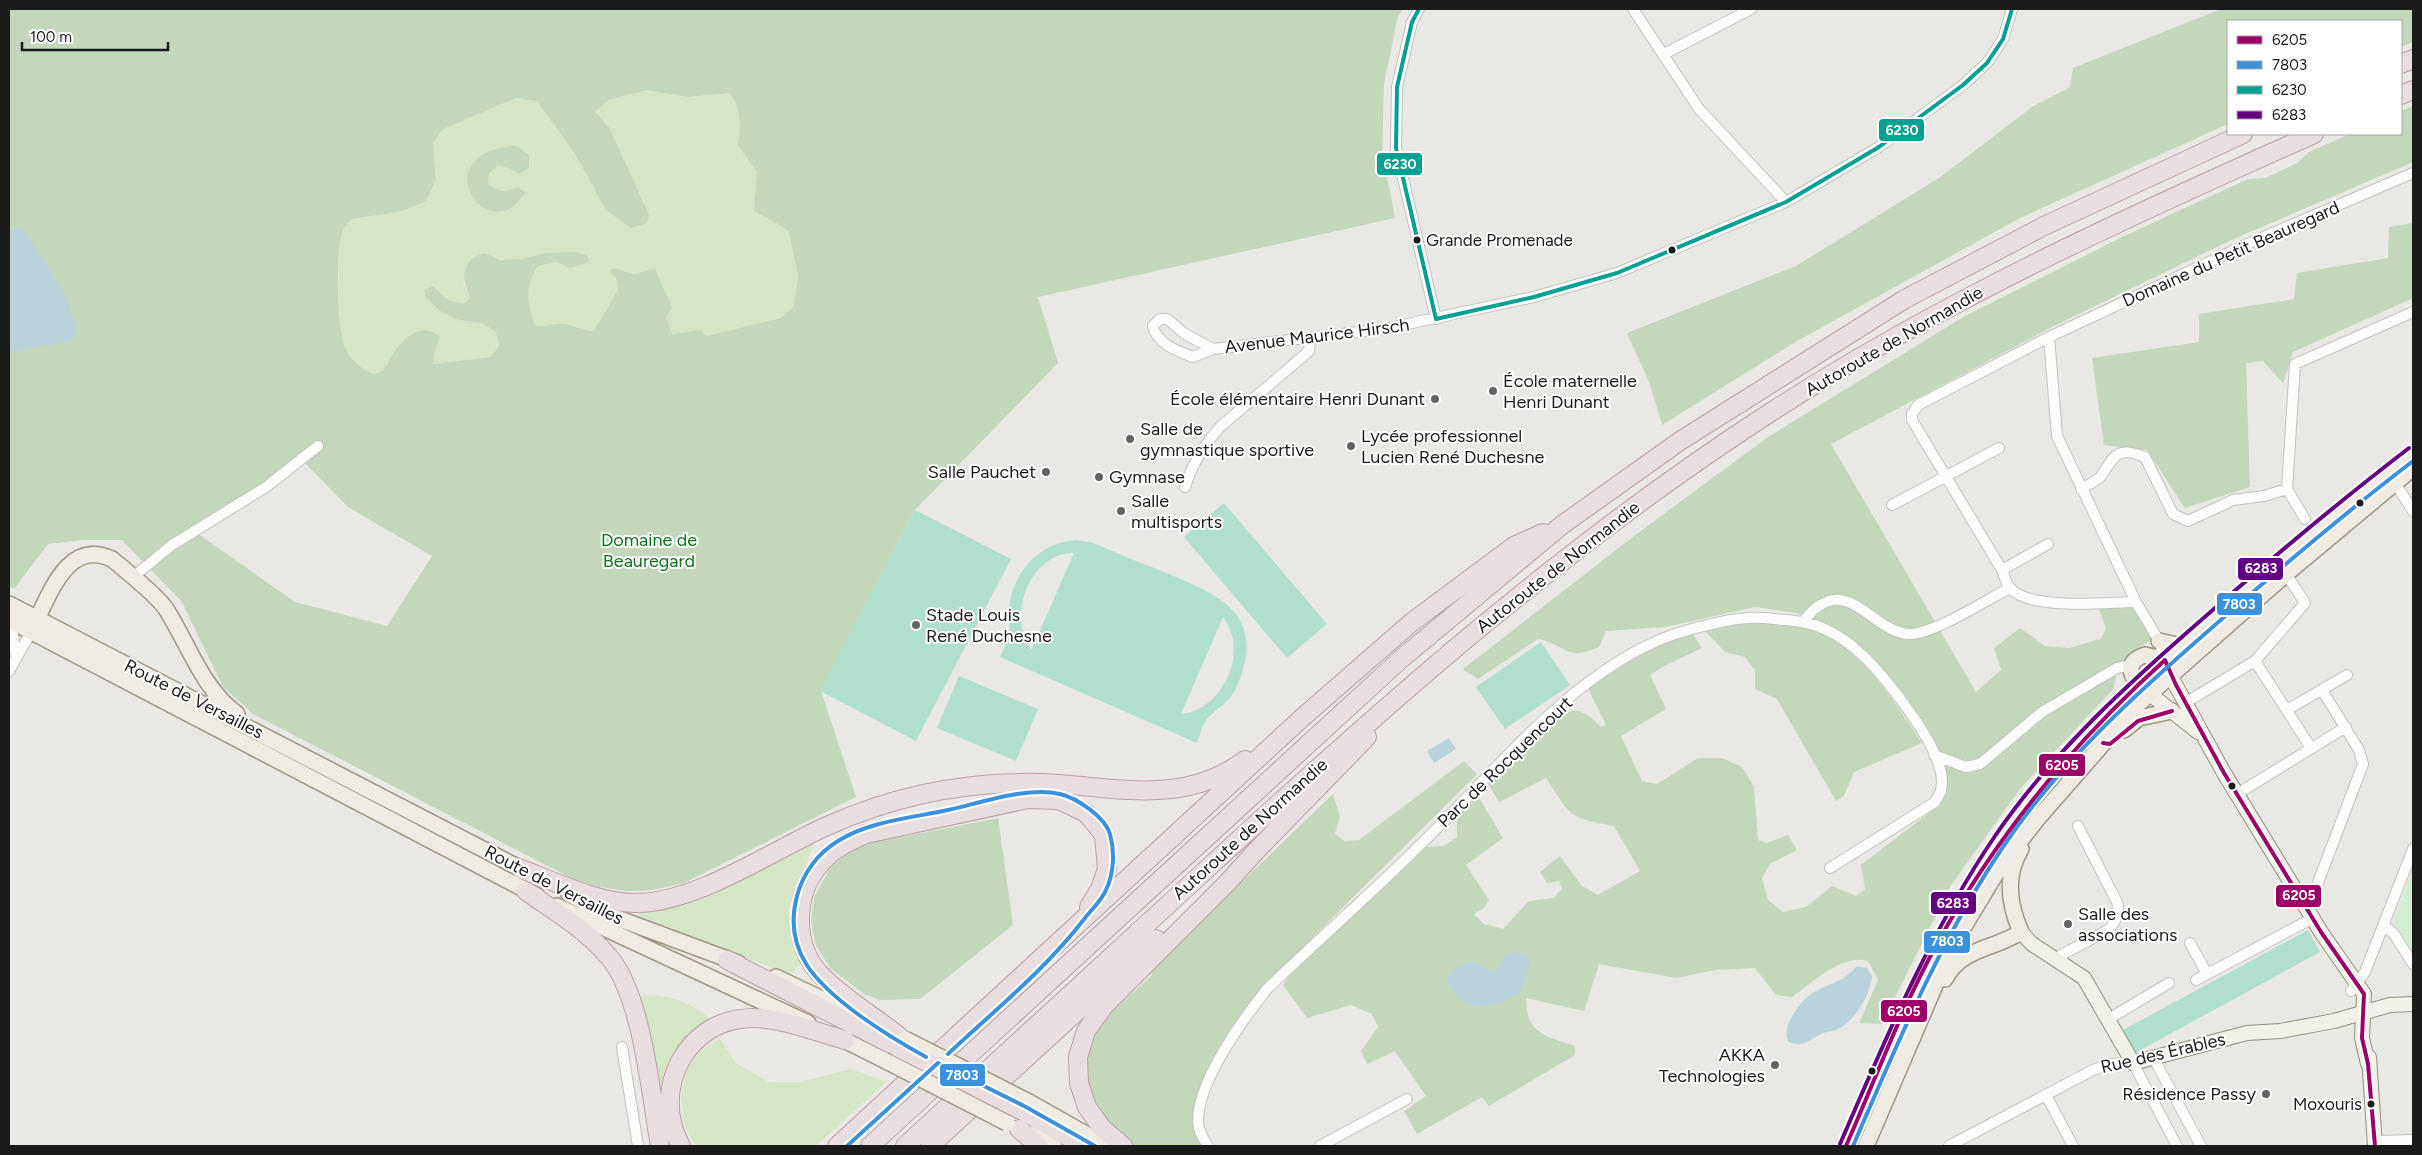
<svg xmlns="http://www.w3.org/2000/svg" width="2422" height="1155" font-family="Figtree,sans-serif">
	<rect width="100%" height="100%" fill="#e9e8e4"/>
	<path fill="#d5e6c4" d="M 646,90 L 688,97 L 730,93 C 741,107 741,128 738,145 L 757,173 L 754,211 L 780,225 L 789,232 L 798,276 L 794,306 L 781,318 L 706,336 L 701,330 L 672,334 L 666,318 L 642,272 L 633,274 L 613,268 L 618,290 C 609,303 603,320 593,331 C 582,331 575,325 565,324 C 556,323 546,327 536,326 C 527,306 524,285 537,266 L 556,262 L 546,253 C 520,260 509,265 485,253 L 463,283 L 470,297 L 466,303 C 451,305 443,297 433,287 L 424,290 L 425,297 L 459,320 L 482,323 L 496,332 L 499,346 L 491,357 L 433,364 L 434,353 L 440,337 L 392,356 L 385,369 L 373,374 C 361,369 352,361 346,349 C 337,331 336,249 343,231 C 344,227 349,222 352,219 L 403,211 L 426,201 L 436,180 L 433,143 L 442,129 L 516,98 L 537,101 L 575,154 L 606,210 L 649,215 L 609,127 L 595,112 L 609,100 Z
		M 814,844 L 788,911 L 801,963 L 791,975 L 637,915 L 704,899 Z
		M 640,995 C 670,995 687,1000 710,1019 C 682,1039 661,1065 660,1101 Z
		M 720,1039 L 736,1063 L 769,1082 L 800,1082 L 851,1069 L 886,1082 L 816,1146 L 695,1146 L 683,1121 L 681,1096 L 688,1068 L 703,1049 Z"/>
	<path fill="#c3d7ba" fill-rule="evenodd" d="M 9,9 L 1403,9 L 1398,16 L 1384,84 L 1382,150 L 1395,218 L 1038,297 L 1058,363 L 915,510 L 821,691 L 856,797 L 684,883 C 640,895 616,893 573,879 L 253,714 L 223,687 L 182,602 L 122,540 L 83,540 L 48,544 L 14,589 L 9,586 L 9,352 L 41,345 L 17,228 L 9,231 ZM 646,90 L 688,97 L 730,93 C 741,107 741,128 738,145 L 757,173 L 754,211 L 780,225 L 789,232 L 798,276 L 794,306 L 781,318 L 706,336 L 701,330 L 672,334 L 666,318 L 672,307 L 655,269 L 633,274 L 613,268 L 610,271 L 616,278 L 618,290 C 609,303 603,319 593,331 C 582,331 575,325 565,324 C 556,323 546,327 536,326 C 527,306 524,285 538,266 L 556,262 L 571,268 L 589,262 L 587,255 L 575,252 L 546,253 L 523,259 L 500,260 L 485,253 C 461,259 461,277 470,297 L 466,303 C 451,304 443,297 433,286 L 424,290 L 425,297 L 440,311 L 459,320 L 482,323 L 496,332 L 499,346 L 491,357 L 433,364 L 434,353 L 440,337 C 421,321 404,338 392,355 C 389,359 388,366 384,369 C 382,372 376,373 373,374 C 361,369 352,361 346,349 C 337,332 335,249 343,231 C 344,227 349,222 352,219 L 403,211 L 426,201 L 436,180 L 433,143 L 443,129 L 516,98 L 537,101 L 575,154 L 606,210 L 631,228 L 647,223 L 649,215 L 609,127 L 595,112 L 609,100 ZM 299,457 L 348,507 L 432,556 L 387,626 L 295,602 L 194,531 Z
		M 2221,9 L 2413,9 L 2413,42 L 2401,47 L 2401,21 L 2228,21 L 2228,124 L 2020,218 L 1797,341 L 1662,425 L 1649,382 L 1627,333 L 1796,266 L 1939,178 L 2032,107 L 2070,87 L 2073,68 Z
		M 2413,106 L 2413,162 L 2229,241 L 2048,329 L 1831,444 L 1976,692 L 2001,670 L 1994,648 L 2020,628 L 2045,646 L 2069,648 L 2101,639 L 2106,628 L 2099,610 L 2125,596 L 2152,639 C 2130,653 2117,660 2114,688 L 2020,789 L 1951,885 L 1882,1024 L 1859,1023 L 1878,980 L 1868,961 C 1842,953 1812,983 1792,997 L 1776,995 L 1755,968 L 1715,970 L 1676,978 L 1599,964 L 1584,1011 L 1526,998 C 1526,1034 1546,1036 1575,1046 L 1575,1055 L 1489,1106 L 1482,1097 L 1417,1134 L 1404,1111 L 1426,1096 L 1395,1051 L 1367,1064 L 1361,1051 L 1378,1027 L 1372,1014 L 1351,1005 L 1307,1018 L 1283,985 L 1296,967 L 1423,847 L 1444,846 L 1457,837 L 1457,815 L 1478,796 L 1503,838 L 1466,865 L 1489,900 L 1484,908 L 1474,914 L 1484,924 L 1503,929 L 1529,901 L 1553,898 L 1562,889 L 1559,881 L 1547,883 L 1540,872 L 1560,856 L 1582,886 L 1598,895 L 1640,871 L 1614,826 C 1568,818 1571,816 1546,778 L 1499,802 L 1487,782 C 1502,768 1554,714 1571,711 C 1584,709 1593,719 1601,727 L 1606,725 L 1588,688 C 1621,663 1652,641 1693,634 L 1702,648 L 1664,666 L 1650,675 L 1666,709 L 1621,736 L 1642,781 L 1657,784 L 1698,758 L 1722,758 L 1742,767 L 1754,787 L 1758,840 L 1766,843 L 1788,835 L 1797,850 L 1770,864 L 1762,878 L 1768,900 L 1783,912 L 1806,907 L 1832,886 L 1856,896 L 1865,889 L 1861,865 L 1938,806 L 1947,793 L 1943,771 L 1945,766 L 1925,725 L 1890,677 L 1853,641 L 1802,614 L 1756,607 L 1665,627 L 1606,631 L 1599,647 C 1565,662 1568,645 1538,639 L 1478,679 L 1463,669 L 1634,536 L 1768,437 L 1965,316 L 2122,237 L 2248,179 L 2265,178 L 2297,163 L 2309,152 L 2350,134 L 2401,134 L 2401,111 Z
		M 517,146 L 529,155 L 529,168 L 519,174 L 509,168 L 498,165 L 489,173 L 488,183 C 499,193 505,193 518,187 L 526,193 C 521,198 515,206 509,209 C 472,227 434,150 517,146 Z
		M 2413,223 L 2413,298 L 2293,352 L 2283,383 L 2263,361 L 2246,363 L 2250,487 L 2185,508 L 2147,450 L 2104,445 L 2092,358 L 2199,342 L 2199,314 L 2294,299 L 2297,273 L 2388,258 L 2389,227 Z
		M 1742,623 C 1766,624 1796,622 1819,631 C 1863,649 1896,705 1922,743 L 1854,772 L 1844,796 L 1836,801 L 1777,699 L 1755,689 L 1755,670 L 1745,657 L 1725,652 L 1704,630 Z
		M 1464,761 L 1477,774 L 1280,970 L 1234,1026 L 1201,1094 L 1195,1130 L 1201,1146 L 1132,1146 L 1106,1124 L 1086,1079 L 1090,1042 L 1106,1017 L 1151,976 L 1153,967 L 1333,794 L 1340,817 L 1335,833 L 1344,841 L 1359,840 Z
		M 998,818 L 1013,925 L 920,999 L 880,1000 L 864,994 L 831,969 L 816,946 L 811,921 L 814,897 L 830,868 L 848,853 L 870,843 Z"/>
	<path fill="#d2efd3" d="M 2413,870 L 2413,953 L 2394,922 Z"/>
	<path fill="#b1dfcd" fill-rule="evenodd" d="M 1224,503 L 1327,624 L 1287,658 L 1184,537 Z
		M 915,510 L 1011,559 L 916,741 L 820,691 Z
		M 1076,540 L 1091,542 C 1117,553 1143,564 1169,574 C 1220,596 1265,614 1239,681 C 1231,703 1221,704 1207,719 C 1202,724 1200,736 1197,743 L 1000,657 C 1003,650 1007,643 1009,636 C 1011,628 1008,617 1009,609 C 1013,571 1039,543 1076,540 ZM 1074,553 L 1032,649 L 1031,649 C 1006,617 1030,552 1074,553 ZM 1223,617 C 1250,651 1223,710 1181,714 Z
		M 1541,642 L 1570,685 L 1505,729 L 1476,687 Z
		M 959,676 L 1038,709 L 1016,761 L 937,728 Z
		M 2308,930 L 2320,952 L 2135,1053 L 2123,1030 Z"/>
	<path fill="#b8d3dc" d="M 17,228 L 23,230 C 40,255 77,304 76,334 L 67,342 L 9,352 L 9,231 Z
		M 1449,738 L 1456,749 L 1434,763 L 1427,751 Z
		M 1510,952 L 1525,954 L 1530,962 L 1521,992 C 1514,995 1507,1000 1500,1003 C 1477,1011 1457,1004 1447,982 C 1448,976 1450,973 1456,969 C 1482,951 1478,974 1497,971 L 1504,956 Z
		M 1857,966 L 1867,968 L 1872,976 C 1870,995 1855,1022 1836,1030 C 1832,1032 1826,1031 1821,1034 C 1809,1040 1803,1048 1789,1042 C 1780,1028 1799,1003 1810,995 C 1820,987 1832,985 1842,979 C 1848,975 1853,970 1857,966 Z"/>
	<g fill="none" stroke-linecap="round" stroke-linejoin="round">
		<g stroke="#c2c2c0" stroke-width="12">
			<path id="street" d="M 1419,9 L 1412,22 L 1397,87 L 1396,148 L 1436,319
				M 1633,9 L 1699,109 L 1786,202
				M 1664,54 L 1751,9
				M 2049,337 L 1918,405 L 1912,414 L 1912,420 L 2002,570 C 2004,575 2006,584 2010,588 C 2030,611 2107,602 2136,602
				M 1213,349 L 1185,334 L 1167,319 L 1160,319 L 1153,326 C 1157,344 1177,351 1193,357 L 1213,349 L 1384,329 L 1534,297 L 1617,273 L 1786,202 L 1879,147 L 1963,85 L 1987,63 L 2003,39 L 2012,9
				M 2395,483 L 2413,511
				M 1185,487 C 1192,464 1204,445 1220,427 L 1309,351 L 1310,339
				M 2081,489 C 2087,485 2098,481 2101,476 C 2115,455 2117,446 2145,457 L 2173,514 L 2188,521 L 2233,500 L 2264,496 L 2287,489 L 2295,364 L 2413,312
				M 2287,489 L 2305,519
				M 1892,505 L 1999,448
				M 2002,570 L 2048,544
				M 133,577 L 172,545 L 266,487 L 318,446
				M 1803,622 C 1846,565 1872,636 1912,634 C 1937,632 1986,600 2010,588
				M 9,630 L 13,635 L 16,658
				M 2165,660 L 2159,641 L 2136,602 L 2057,436 L 2049,337 L 2254,241 L 2413,173
				M 2255,661 L 2311,748
				M 9,671 L 31,632
				M 2185,703 L 2255,661 L 2305,603 L 2286,574
				M 2287,710 L 2347,675
				M 1934,755 L 1966,767 L 1980,764 L 2042,712 L 2117,668 L 2132,665
				M 2237,794 L 2346,727
				M 2308,909 L 2363,764 L 2359,750 L 2322,690
				M 2384,925 L 2394,934 L 2413,964
				M 2190,943 L 2207,974
				M 2054,959 L 2110,929 L 2117,917 L 2118,904 L 2078,826
				M 2196,980 L 2313,918
				M 2351,991 L 2365,972 L 2413,849
				M 2107,1020 L 2169,983
				M 622,1047 L 638,1146
				M 2154,1059 L 2201,1146
				M 2046,1095 L 2073,1146
				M 2375,1141 L 2413,1140
				M 1208,1146 C 1204,1140 1198,1130 1198,1122 C 1197,1082 1243,1019 1268,988 C 1319,939 1372,893 1422,843 C 1499,769 1582,659 1688,630 C 1719,622 1741,615 1774,619 C 1783,620 1792,620 1801,622 C 1842,628 1874,664 1898,696 C 1913,716 1948,762 1941,790 C 1940,794 1937,798 1935,802 L 1830,868
				M 1320,1146 L 1407,1099
				M 1949,1146 L 2091,1071 L 2109,1064 L 2133,1063 L 2177,1146"/>
		</g>
		<g stroke="#8f917e" stroke-width="16">
			<path id="secondary" d="M 2170,675 L 2224,773 L 2321,932 L 2364,994 L 2362,1038 L 2368,1064
				M 2150,694 L 2198,732
				M 2021,932 L 2032,944 L 2084,978 L 2133,1063 L 2247,1033 L 2280,1031 L 2334,1021 L 2390,1005 L 2413,1004
				M 2369,1057 L 2375,1146"/>
		</g>
		<g stroke="#9e9683" stroke-width="18">
			<path id="primary" d="M 9,604 L 531,874
				M 9,620 L 537,896
				M 33,627 C 50,595 67,538 112,559 C 127,572 156,594 166,609 C 189,645 202,688 237,714
				M 2159,641 L 2181,646
				M 2145,690 C 2131,678 2122,663 2145,655 L 2165,660
				M 2124,730 L 2139,718 L 2172,711
				M 569,894 L 609,915 L 738,963
				M 557,906 L 808,1023
				M 776,977 L 872,1023
				M 1945,979 C 1962,947 1993,950 2021,932 C 2009,905 2005,875 2021,849
				M 834,1035 L 884,1060
				M 1029,1102 L 1107,1146
				M 1030,1134 L 1054,1146
				M 1846,1146 C 1871,1089 1895,1031 1922,974 C 1944,928 1972,883 2000,840 C 2059,752 2140,682 2219,613 C 2283,558 2346,503 2413,453
				M 1866,1146 L 1952,946 L 2000,867 L 2039,817 L 2136,706 L 2286,574 L 2413,468"/>
		</g>
		<g stroke="#bc9da5" stroke-width="20">
			<path id="highway" d="M 2401,64 L 2413,59
				M 2401,95 L 2413,90
				M 521,869 C 554,881 598,903 634,903 C 695,904 771,851 827,826 C 887,799 954,784 1019,783 C 1098,780 1175,813 1245,760
				M 526,891 C 554,911 587,930 609,957 C 642,995 651,1096 660,1146
				M 727,960 L 897,1047
				M 900,1037 C 875,1017 845,999 822,976 C 792,946 793,893 822,862 C 834,848 850,841 866,834 L 1028,799 L 1059,800 L 1086,813 L 1104,835 L 1107,869 L 1100,889 L 1089,907
				M 1021,1110 L 1084,1146
				M 1019,1129 L 1039,1146
				M 681,1146 C 650,1090 686,1018 753,1018 C 783,1018 816,1032 845,1040
				M 837,1146 L 1303,717 L 1412,622 L 1514,546 L 1543,533
				M 870,1146 L 1401,659 L 1562,525 L 1680,441 L 1905,299 L 2044,226 L 2243,134
				M 905,1146 C 1002,1057 1099,968 1196,879 C 1377,712 1561,548 1768,414 C 1940,302 2127,217 2314,134
				M 930,1146 L 1156,939
				M 1123,1146 L 1102,1128 L 1087,1107 L 1079,1083 L 1078,1057 L 1086,1031 L 1104,1006 L 1227,883 L 1256,851 L 1367,737"/>
		</g>
		<use href="#street" stroke="#fcfcfb" stroke-width="10"/>
		<use href="#secondary" stroke="#f1f1e9" stroke-width="14"/>
		<use href="#primary" stroke="#efebe3" stroke-width="15"/>
		<use href="#highway" stroke="#e8dedf" stroke-width="18"/>
		<g stroke="#9e9683" stroke-width="18" stroke-linecap="butt">
			<path id="primary-bridge" d="M 905,1039 L 1029,1102
				M 884,1060 L 1007,1123"/>
		</g>
		<g stroke="#bc9da5" stroke-width="20" stroke-linecap="butt">
			<path id="highway-bridge" d="M 897,1047 L 1021,1110"/>
		</g>
		<use href="#primary-bridge" stroke="#efebe3" stroke-width="15"/>
		<use href="#highway-bridge" stroke="#e8dedf" stroke-width="18"/>
		<g stroke="#fff" stroke-width="8">
			<path id="bus-1" d="M 2165,660 L 2176,685 L 2224,773 L 2321,932 L 2364,994 L 2362,1038 L 2368,1064 L 2375,1146
				M 2103,743 L 2110,744 L 2138,721 L 2172,711
				M 1846,1146 C 1876,1078 1902,1007 1938,942 C 1997,835 2074,742 2165,660"/>
		</g>
		<g stroke="#fff" stroke-width="8">
			<path id="bus-2" d="M 926,1057 C 902,1044 881,1031 859,1015 C 818,985 782,952 797,896 C 803,873 818,853 838,841 C 870,821 911,818 948,810 C 980,803 1028,786 1060,794 C 1077,798 1105,817 1110,834 C 1115,852 1114,873 1106,890 C 1102,900 1092,909 1085,918 C 1046,969 995,1010 948,1054
				M 847,1146 L 938,1063 L 1026,1107 L 1095,1146
				M 1853,1146 C 1898,1042 1941,938 2005,844 C 2062,760 2138,692 2215,625 C 2279,569 2345,513 2413,461"/>
		</g>
		<g stroke="#fff" stroke-width="8">
			<path id="bus-3" d="M 1419,9 L 1412,22 L 1397,87 L 1396,148 L 1436,319
				M 1436,319 L 1534,297 L 1617,273 L 1786,202 L 1879,147 L 1963,85 L 1987,63 L 2003,39 L 2012,9"/>
		</g>
		<g stroke="#fff" stroke-width="8">
			<path id="bus-4" d="M 1840,1144 C 1886,1038 1930,932 1995,836 C 2053,751 2130,682 2207,615 C 2273,557 2340,501 2409,448"/>
		</g>
		<use href="#bus-1" stroke="#9e006a" stroke-width="4"/>
		<use href="#bus-2" stroke="#3c91dc" stroke-width="4"/>
		<use href="#bus-3" stroke="#00a092" stroke-width="4"/>
		<use href="#bus-4" stroke="#640082" stroke-width="4"/>
	</g>
	<g fill="#1b1b1b" stroke="#fff" stroke-width="2">
		<circle cx="1417" cy="240" r="4.5"/>
		<circle cx="1672" cy="250" r="4.5"/>
		<circle cx="2360" cy="503" r="4.5"/>
		<circle cx="2232" cy="786" r="4.5"/>
		<circle cx="1872" cy="1071" r="4.5"/>
		<circle cx="2371" cy="1104" r="4.5"/>
	</g>
	<g fill="#636361" stroke="#fff" stroke-width="2">
		<circle cx="1493" cy="391" r="5"/>
		<circle cx="1435" cy="399" r="5"/>
		<circle cx="1130" cy="439" r="5"/>
		<circle cx="1351" cy="446" r="5"/>
		<circle cx="1046" cy="472" r="5"/>
		<circle cx="1099" cy="477" r="5"/>
		<circle cx="1121" cy="511" r="5"/>
		<circle cx="916" cy="625" r="5"/>
		<circle cx="2068" cy="924" r="5"/>
		<circle cx="1775" cy="1065" r="5"/>
		<circle cx="2266" cy="1094" r="5"/>
	</g>
	<g text-anchor="middle" stroke-width="4" stroke-linejoin="round" paint-order="stroke">
		<g font-size="17" fill="#1b1b1b" stroke="#fff" text-anchor="start">
			<text x="1426" y="246">Grande Promenade</text>
			<text x="2362" y="1110" text-anchor="end">Moxouris</text>
		</g>
		<g font-size="18" fill="#1b1b1b" stroke="#fff">
			<text transform="translate(2231 254) rotate(-24)" y="6">Domaine du Petit Beauregard</text>
			<text transform="translate(1317 336) rotate(-7)" y="6">Avenue Maurice Hirsch</text>
			<text transform="translate(1894 341) rotate(-30)" y="6">Autoroute de Normandie</text>
			<text transform="translate(1558 567) rotate(-38)" y="6">Autoroute de Normandie</text>
			<text transform="translate(194 699) rotate(27)" y="6">Route de Versailles</text>
			<text transform="translate(1505 762) rotate(-44)" y="6">Parc de Rocquencourt</text>
			<text transform="translate(1250 829) rotate(-42)" y="6">Autoroute de Normandie</text>
			<text transform="translate(554 885) rotate(27)" y="6">Route de Versailles</text>
			<text transform="translate(2163 1053) rotate(-13)" y="6">Rue des Érables</text>
		</g>
		<g font-size="18" fill="#1b1b1b" stroke="#fff" text-anchor="start">
			<text x="1503" y="387">École maternelle<tspan x="1503" dy="21">Henri Dunant</tspan></text>
			<text x="1425" y="405" text-anchor="end">École élémentaire Henri Dunant</text>
			<text x="1140" y="435">Salle de<tspan x="1140" dy="21">gymnastique sportive</tspan></text>
			<text x="1361" y="442">Lycée professionnel<tspan x="1361" dy="21">Lucien René Duchesne</tspan></text>
			<text x="1036" y="478" text-anchor="end">Salle Pauchet</text>
			<text x="1109" y="483">Gymnase</text>
			<text x="1131" y="507">Salle<tspan x="1131" dy="21">multisports</tspan></text>
			<text x="926" y="621">Stade Louis<tspan x="926" dy="21">René Duchesne</tspan></text>
			<text x="2078" y="920">Salle des<tspan x="2078" dy="21">associations</tspan></text>
			<text x="1765" y="1061" text-anchor="end">AKKA<tspan x="1765" dy="21">Technologies</tspan></text>
			<text x="2256" y="1100" text-anchor="end">Résidence Passy</text>
		</g>
		<g font-size="18" fill="#11711d" stroke="#fff">
			<text x="649" y="546">Domaine de<tspan x="649" dy="21">Beauregard</tspan></text>
		</g>
	</g>
	<g stroke="#fff" stroke-width="2">
		<rect x="1878" y="118" width="47" height="24" rx="5" fill="#00a092"/>
		<rect x="1376" y="152" width="47" height="24" rx="5" fill="#00a092"/>
		<rect x="2237" y="557" width="47" height="24" rx="5" fill="#640082"/>
		<rect x="2216" y="592" width="47" height="24" rx="5" fill="#3c91dc"/>
		<rect x="2038" y="753" width="48" height="24" rx="5" fill="#9e006a"/>
		<rect x="2275" y="884" width="47" height="24" rx="5" fill="#9e006a"/>
		<rect x="1930" y="891" width="47" height="24" rx="5" fill="#640082"/>
		<rect x="1923" y="930" width="48" height="24" rx="5" fill="#3c91dc"/>
		<rect x="1880" y="999" width="48" height="24" rx="5" fill="#9e006a"/>
		<rect x="939" y="1063" width="47" height="24" rx="5" fill="#3c91dc"/>
	</g>
	<g font-size="14" text-anchor="middle" font-weight="bold" fill="#fff">
		<text x="1902" y="135">6230</text>
		<text x="1400" y="169">6230</text>
		<text x="2261" y="573">6283</text>
		<text x="2239" y="609">7803</text>
		<text x="2062" y="770">6205</text>
		<text x="2299" y="900">6205</text>
		<text x="1953" y="908">6283</text>
		<text x="1947" y="946">7803</text>
		<text x="1904" y="1016">6205</text>
		<text x="962" y="1080">7803</text>
	</g>
	<rect width="2422" height="1155" fill="none" stroke="#1b1b1b" stroke-width="20"/>
	<rect x="2227" y="20" width="175" height="115" fill="#ffffff" stroke="#a4a4a4"/>
	<rect x="2237" y="36" width="25" height="8" fill="#9e006a" stroke="#a4a4a4"/>
	<text x="2272" y="45" font-size="15" fill="#1b1b1b">6205</text>
	<rect x="2237" y="61" width="25" height="8" fill="#3c91dc" stroke="#a4a4a4"/>
	<text x="2272" y="70" font-size="15" fill="#1b1b1b">7803</text>
	<rect x="2237" y="86" width="25" height="8" fill="#00a092" stroke="#a4a4a4"/>
	<text x="2272" y="95" font-size="15" fill="#1b1b1b">6230</text>
	<rect x="2237" y="111" width="25" height="8" fill="#640082" stroke="#a4a4a4"/>
	<text x="2272" y="120" font-size="15" fill="#1b1b1b">6283</text>
	<path d="M22 42v8h146v-8" fill="none" stroke="#1b1b1b" stroke-width="2.5"/>
	<text x="30" y="42" font-size="15" fill="#1b1b1b" stroke="#ffffff" stroke-width="4" paint-order="stroke">100 m</text>
</svg>
